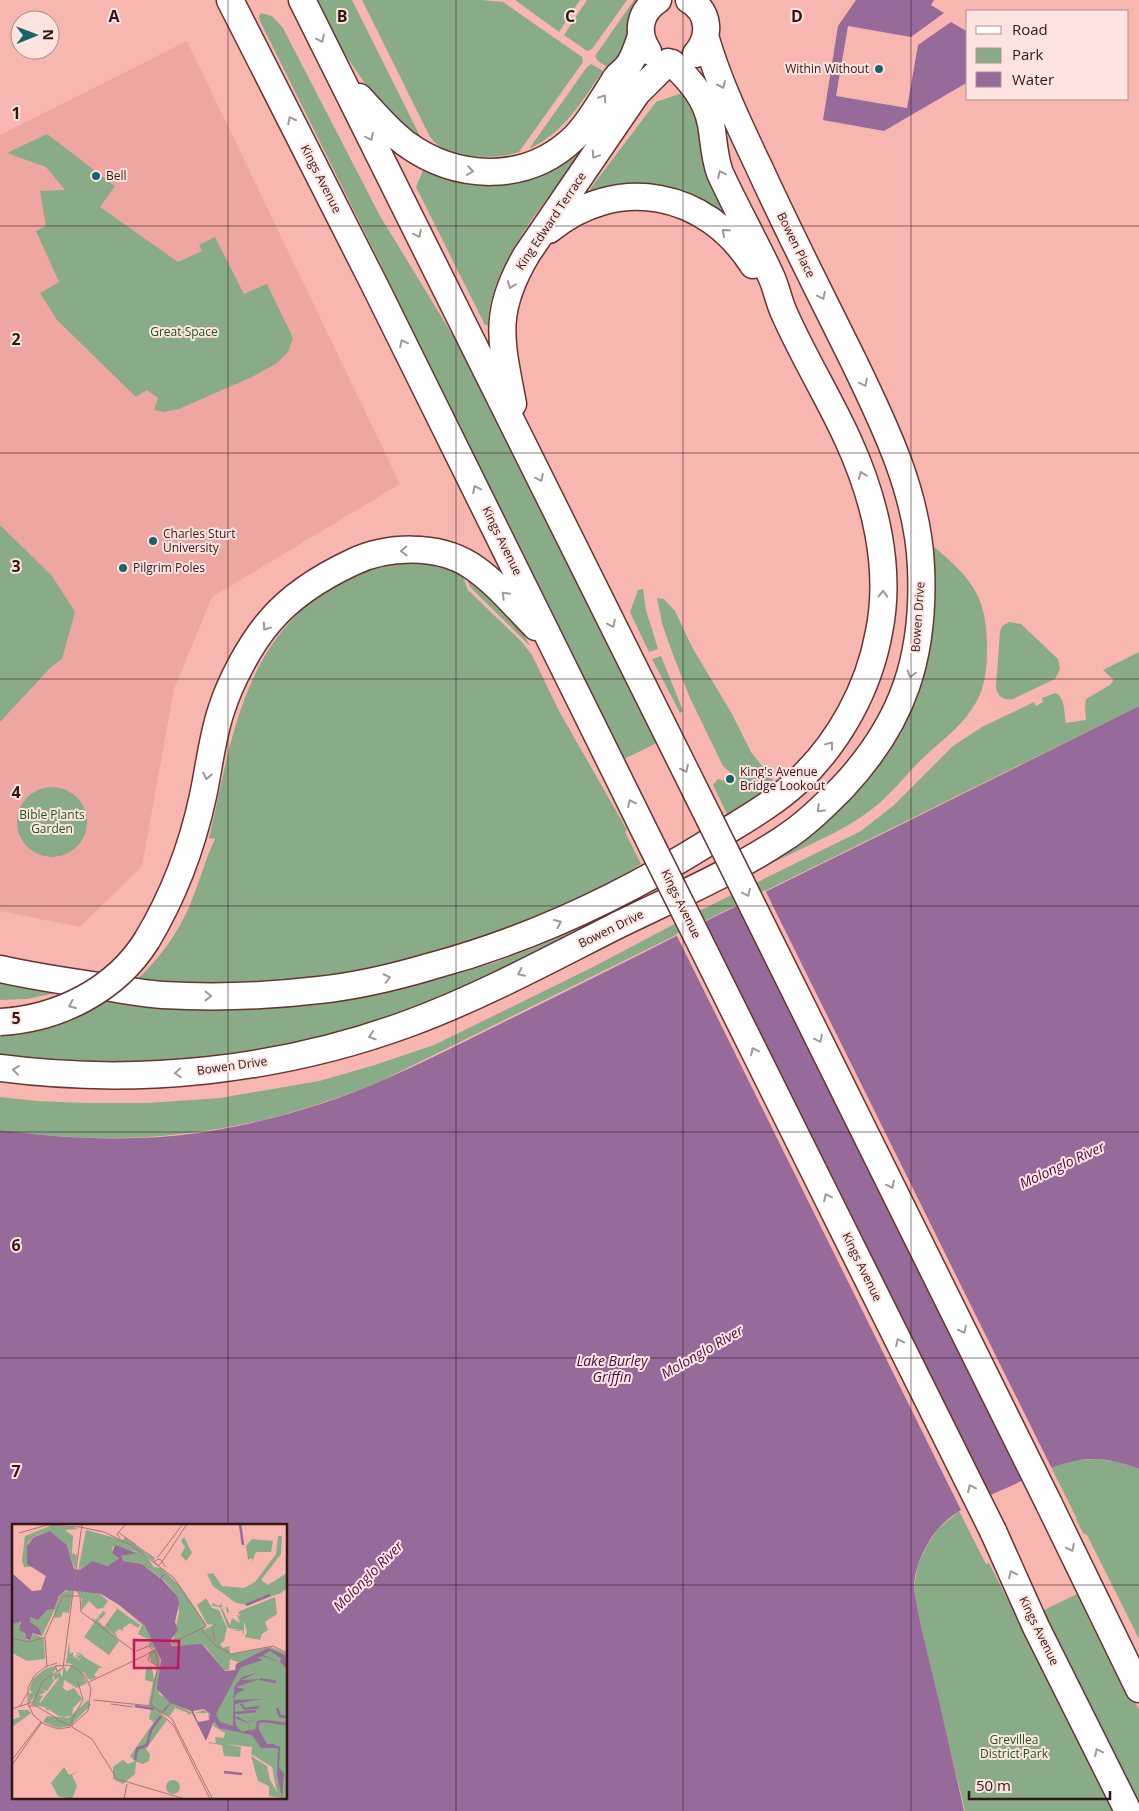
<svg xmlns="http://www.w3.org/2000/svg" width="1139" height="1811" font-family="'Open Sans',sans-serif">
	<rect width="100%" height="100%" fill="#f8b6b1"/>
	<path fill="#eda6a1" d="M 187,41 L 400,484 L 212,597 L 174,689 L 142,866 L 80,927 L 0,911 L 0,135 Z"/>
	<path fill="#8aab88" d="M 316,0 L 352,0 L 422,140 L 386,114 L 329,31 Z
		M 362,0 L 480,0 L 503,2 L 582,57 L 583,62 L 519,152 C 495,160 446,160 430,137 Z
		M 515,0 L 580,0 L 559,32 Z
		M 587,0 L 627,0 L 592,49 L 587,51 L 564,35 Z
		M 634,0 L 641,0 L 624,52 L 609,68 L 598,61 L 595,56 Z
		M 261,13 L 272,16 L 283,28 L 380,216 L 469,362 L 661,741 L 622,760 L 442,397 L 379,261 L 260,21 L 259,16 Z
		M 591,64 L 603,71 C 580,103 566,131 529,149 L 587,67 Z
		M 688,91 L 695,102 L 708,164 L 704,167 L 726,213 L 724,214 C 685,186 638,177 592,192 L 590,189 L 656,102 Z
		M 47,134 L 115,186 L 100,207 L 178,262 L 202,251 L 199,245 L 215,237 L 244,294 L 267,284 L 293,338 L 288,352 L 277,363 L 252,377 L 179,409 L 164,412 L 154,410 L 158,398 L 147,390 L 136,397 L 57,320 L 40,293 L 59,282 L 36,231 L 46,226 L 40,191 L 65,190 L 46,167 L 7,153 Z
		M 577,154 L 579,156 C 547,200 487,269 488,325 L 485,325 L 416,187 L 424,168 L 545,173 L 566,162 Z
		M 0,525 L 52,576 L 75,612 L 62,659 L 50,668 L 0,722 Z
		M 927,541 C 970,577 988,593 987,652 C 987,672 984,692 972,709 C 959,729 938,743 921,760 C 902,779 885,802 861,817 C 831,837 793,852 760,869 L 758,864 L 879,755 Z
		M 412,562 L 433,565 L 462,574 L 468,590 L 521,641 L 532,655 L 559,711 L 627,830 L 625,832 L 641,864 L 566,912 L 489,943 L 301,984 L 133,983 C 158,961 177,935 190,905 C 199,883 205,860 215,839 L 209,838 C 230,749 240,653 320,595 C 351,574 374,565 412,562 Z
		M 466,576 C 493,592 516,618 530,646 L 470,587 Z
		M 643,589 L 646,610 L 658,649 L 649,652 L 630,612 L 638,590 Z
		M 657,598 L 664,599 L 675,611 L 692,647 L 732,714 L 751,752 L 773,780 L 773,785 L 758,797 L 727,814 L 713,785 L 718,779 L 731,783 L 735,777 L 723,766 L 690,698 L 672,652 L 662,623 Z
		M 1009,622 L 1021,624 L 1058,659 L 1060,669 L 1055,679 L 1013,699 C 1004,701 996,696 996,686 L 1000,632 L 1002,626 Z
		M 1139,652 L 1139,706 L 379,1082 C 252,1134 136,1149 0,1130 L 0,1097 L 37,1101 L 86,1103 L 148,1103 L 220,1098 L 319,1081 L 375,1065 L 434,1045 L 593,967 L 703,909 L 861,831 L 893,806 L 953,746 L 982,727 L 1034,702 L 1036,706 L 1043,702 L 1042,698 L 1055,693 C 1065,696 1064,713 1066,723 L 1086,720 L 1085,707 L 1086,699 L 1110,685 L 1113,681 L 1113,679 L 1103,670 Z
		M 661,656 L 683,711 L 680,713 L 652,659 Z
		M17 822a35 35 0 1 1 70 0a35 35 0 1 1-70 0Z
		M 603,917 L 608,926 L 465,996 L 239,1062 L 0,1063 L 0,1029 L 92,1008 L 106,1001 L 150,1005 L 374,994 L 438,979 L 493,963 L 536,947 Z
		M 0,980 L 55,993 L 27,999 L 0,1000 Z
		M 1098,1459 L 1119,1462 L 1139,1469 L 1139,1639 L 1087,1535 L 1083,1533 L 1076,1519 L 1077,1519 L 1051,1467 L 1075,1460 Z
		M 959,1511 L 986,1564 L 989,1563 L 1116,1811 L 965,1811 L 922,1633 L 914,1587 L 918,1564 L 927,1545 L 938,1529 Z
		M 1081,1592 L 1139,1710 L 1139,1806 L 1042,1611 Z"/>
	<path fill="#966b9a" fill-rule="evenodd" d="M 856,0 L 934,0 L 931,5 L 944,13 L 911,37 L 848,26 L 836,96 L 907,108 L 918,45 L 951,22 L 968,32 L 968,82 L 884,131 L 823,120 L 838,26 Z
		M 1139,706 L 1139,1469 C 1087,1448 1060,1463 1013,1485 C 987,1497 957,1507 938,1529 C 925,1544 914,1568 914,1588 C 915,1596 917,1603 918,1611 C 922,1633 928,1655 933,1677 C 944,1722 954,1766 964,1811 L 0,1811 L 0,1130 C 66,1139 132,1142 198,1133 C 263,1123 328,1105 388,1078 C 424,1062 459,1044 494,1027 C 561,994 628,961 694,927 C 842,854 991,780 1139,706 ZM 14,1525 L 286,1525 L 286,1797 L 14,1797 Z"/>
	<path fill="#f8b6b1" d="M 765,890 L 1052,1469 L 1025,1482 L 737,903 Z
		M 703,920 L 990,1499 L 962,1512 L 676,934 Z"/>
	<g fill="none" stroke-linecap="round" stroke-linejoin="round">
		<g stroke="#693331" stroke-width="29">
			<path id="major" d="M 230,0 L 375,286 L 652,846
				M 302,0 L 709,818
				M 689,0 C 710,12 711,37 696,54
				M 648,51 C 636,33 639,12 658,0
				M 359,97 C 374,113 388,130 405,143 C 457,181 527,184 575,137 C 587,125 595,111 604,97 C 608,91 612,84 616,78 C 619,74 624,71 627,67 C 634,59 637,47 641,36
				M 549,230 C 617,174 706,191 753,265
				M 513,404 C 501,340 492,313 527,254 L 637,93 L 668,62
				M 147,940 C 174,895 192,847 203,796 C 209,768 212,738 221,711 C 230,682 250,644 270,621 C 291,596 323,576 353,562 C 387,546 437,544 470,565 C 495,581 515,606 536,627
				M 0,969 C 35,977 70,982 105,987 C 124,990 144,994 163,995 C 214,998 268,996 319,990 C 357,986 395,977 432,966 C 532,939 621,897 709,842 C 739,823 771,806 797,782 C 839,743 869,688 879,632 C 892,568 875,499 848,440 C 829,398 804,358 785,315 C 779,303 777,289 771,276 C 755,241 736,208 720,173 C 714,157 714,141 711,124 C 706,98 691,81 672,63
				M 0,1068 C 137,1086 280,1071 410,1023 C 480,997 547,961 614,927 C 671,899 730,874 783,839 C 805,825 824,806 842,788 C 904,722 925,656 921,567 C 918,494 885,426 854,362 C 822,297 789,233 759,167 C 739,125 719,83 706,39
				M 1049,1504 L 1139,1689
				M 993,1531 L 1036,1627 L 1128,1811"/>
		</g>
		<use href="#major" stroke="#fff" stroke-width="26"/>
		<g stroke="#693331" stroke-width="29" stroke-linecap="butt">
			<path id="major-bridge" d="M 709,818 L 1049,1504
				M 652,846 L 993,1531
				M 0,1022 C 58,1019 116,990 147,940"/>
		</g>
		<use href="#major-bridge" stroke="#fff" stroke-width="26"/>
	</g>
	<defs><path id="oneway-chevron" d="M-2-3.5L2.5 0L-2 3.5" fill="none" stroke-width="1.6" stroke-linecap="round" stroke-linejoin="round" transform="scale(1.25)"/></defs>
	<g stroke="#a19796">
		<use href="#oneway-chevron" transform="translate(321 39) rotate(64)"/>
		<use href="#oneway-chevron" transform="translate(722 85) rotate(66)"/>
		<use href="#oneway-chevron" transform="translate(603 98) rotate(-57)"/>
		<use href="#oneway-chevron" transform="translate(291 120) rotate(-117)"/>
		<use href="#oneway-chevron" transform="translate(370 137) rotate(64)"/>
		<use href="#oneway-chevron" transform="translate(595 155) rotate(124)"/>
		<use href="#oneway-chevron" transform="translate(470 171) rotate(9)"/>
		<use href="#oneway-chevron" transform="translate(721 174) rotate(-115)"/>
		<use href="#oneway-chevron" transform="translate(725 232) rotate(-139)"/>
		<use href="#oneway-chevron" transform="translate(418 234) rotate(64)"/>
		<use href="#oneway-chevron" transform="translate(511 285) rotate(111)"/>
		<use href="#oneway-chevron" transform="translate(822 296) rotate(64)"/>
		<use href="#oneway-chevron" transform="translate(403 343) rotate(-116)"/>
		<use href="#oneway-chevron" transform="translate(864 383) rotate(64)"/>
		<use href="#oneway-chevron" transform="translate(862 475) rotate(-111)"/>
		<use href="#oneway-chevron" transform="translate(540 478) rotate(64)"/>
		<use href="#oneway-chevron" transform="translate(476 489) rotate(-116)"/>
		<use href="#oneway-chevron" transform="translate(404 551) rotate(179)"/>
		<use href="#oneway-chevron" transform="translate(883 594) rotate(-88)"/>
		<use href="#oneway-chevron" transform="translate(505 595) rotate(-135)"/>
		<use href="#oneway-chevron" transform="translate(612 624) rotate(64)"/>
		<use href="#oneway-chevron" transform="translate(266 627) rotate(125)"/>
		<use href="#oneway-chevron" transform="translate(911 674) rotate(106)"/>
		<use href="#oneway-chevron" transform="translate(830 745) rotate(-53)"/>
		<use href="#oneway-chevron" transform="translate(685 769) rotate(64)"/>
		<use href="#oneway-chevron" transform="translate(207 776) rotate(101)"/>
		<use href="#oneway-chevron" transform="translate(631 803) rotate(-116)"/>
		<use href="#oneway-chevron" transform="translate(820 809) rotate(136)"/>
		<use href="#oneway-chevron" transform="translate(747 893) rotate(64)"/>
		<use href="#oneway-chevron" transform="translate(558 923) rotate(-24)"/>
		<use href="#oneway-chevron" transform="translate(521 973) rotate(154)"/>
		<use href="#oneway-chevron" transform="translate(387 978) rotate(-12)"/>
		<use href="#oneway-chevron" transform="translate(208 996) rotate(1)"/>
		<use href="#oneway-chevron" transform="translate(72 1005) rotate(157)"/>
		<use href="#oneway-chevron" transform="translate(372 1036) rotate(162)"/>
		<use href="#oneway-chevron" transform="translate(819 1039) rotate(64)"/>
		<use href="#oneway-chevron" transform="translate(754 1051) rotate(-116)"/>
		<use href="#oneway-chevron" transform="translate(16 1070) rotate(-173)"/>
		<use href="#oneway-chevron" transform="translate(178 1073) rotate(176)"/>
		<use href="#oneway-chevron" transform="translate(891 1185) rotate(64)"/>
		<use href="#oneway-chevron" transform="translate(827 1197) rotate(-116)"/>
		<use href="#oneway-chevron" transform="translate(963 1330) rotate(64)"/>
		<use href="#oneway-chevron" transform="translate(899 1342) rotate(-116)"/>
		<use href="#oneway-chevron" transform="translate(971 1488) rotate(-116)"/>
		<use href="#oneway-chevron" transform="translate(1071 1548) rotate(64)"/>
		<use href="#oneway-chevron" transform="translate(1012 1574) rotate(-115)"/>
		<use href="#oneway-chevron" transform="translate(1098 1752) rotate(-116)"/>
	</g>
	<path fill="none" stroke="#2f1816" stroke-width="1" stroke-opacity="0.55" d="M 228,0 L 228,1525M 456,0 L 456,1811M 683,0 L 683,1811M 911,0 L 911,1811M 0,226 L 1139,226M 0,453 L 1139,453M 0,679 L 1139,679M 0,906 L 1139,906M 0,1132 L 1139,1132M 0,1358 L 1139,1358M 0,1585 L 14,1585M 286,1585 L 1139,1585M 228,1797 L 228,1811"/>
	<g fill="#16646b" stroke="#fee3e0" stroke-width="2">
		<circle cx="879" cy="69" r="5"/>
		<circle cx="96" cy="176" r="5"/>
		<circle cx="153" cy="541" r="5"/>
		<circle cx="123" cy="568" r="5"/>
		<circle cx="730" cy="779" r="5"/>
	</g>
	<g text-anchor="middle" stroke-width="4" stroke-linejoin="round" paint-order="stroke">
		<g font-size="12" fill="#2f1816" stroke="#fee3e0" text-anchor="start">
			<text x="869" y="73" text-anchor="end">Within Without</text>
			<text x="106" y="180">Bell</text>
			<text x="163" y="538">Charles Sturt<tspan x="163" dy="14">University</tspan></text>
			<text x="133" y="572">Pilgrim Poles</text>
			<text x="740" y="776">King's Avenue<tspan x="740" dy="14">Bridge Lookout</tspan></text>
		</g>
		<g font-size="12" fill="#2f1816" stroke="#fee3e0">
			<text transform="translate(321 179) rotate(63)" y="4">Kings Avenue</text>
			<text transform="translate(551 221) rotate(-56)" y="4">King Edward Terrace</text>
			<text transform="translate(796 245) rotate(64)" y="4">Bowen Place</text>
			<text transform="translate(502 541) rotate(64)" y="4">Kings Avenue</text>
			<text transform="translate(918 617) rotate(-86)" y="4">Bowen Drive</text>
			<text transform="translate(681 904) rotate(64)" y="4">Kings Avenue</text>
			<text transform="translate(611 929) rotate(-26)" y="4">Bowen Drive</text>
			<text transform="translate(232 1066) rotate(-8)" y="4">Bowen Drive</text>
			<text transform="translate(862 1267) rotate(64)" y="4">Kings Avenue</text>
			<text transform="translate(1039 1631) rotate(64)" y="4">Kings Avenue</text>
		</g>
		<g font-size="12" fill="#185a1b" stroke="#fee3e0">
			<text x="184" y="336">Great Space</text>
			<text x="52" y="819">Bible Plants<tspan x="52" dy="14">Garden</tspan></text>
			<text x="1014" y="1744">Grevillea<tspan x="1014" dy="14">District Park</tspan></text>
		</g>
		<g font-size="14" font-style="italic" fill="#420b48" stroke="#fee3e0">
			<text transform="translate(1062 1165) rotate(-25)" y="5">Molonglo River</text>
			<text transform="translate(702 1352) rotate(-30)" y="5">Molonglo River</text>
			<text x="612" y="1366">Lake Burley<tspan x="612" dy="16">Griffin</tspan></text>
			<text transform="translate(368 1576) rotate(-45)" y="5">Molonglo River</text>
		</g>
	</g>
	<g transform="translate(12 1524)">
		<rect width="275" height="275" fill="#f8b6b1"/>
		<path d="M 38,2 L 61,3 L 66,5 L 53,6 L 61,12 L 60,29 L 65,31 L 63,46 L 55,21 L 38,7 L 23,12 L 16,19 L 15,37 L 19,43 L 12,43 L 10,37 L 13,12 ZM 74,6 L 111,16 L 113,13 L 143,34 L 141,37 L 131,28 L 142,43 L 149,44 L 168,62 L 194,101 L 191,106 L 202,101 L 195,100 L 185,81 L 194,74 L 200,84 L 207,86 L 215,104 L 212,117 L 208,120 L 211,124 L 217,122 L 218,130 L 258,123 L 275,129 L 275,275 L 257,272 L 257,262 L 246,257 L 239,232 L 255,242 L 258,256 L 265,268 L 260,243 L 239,230 L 240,223 L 214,220 L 229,223 L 228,233 L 212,232 L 210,221 L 197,219 L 195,229 L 197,218 L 204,219 L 203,213 L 212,214 L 213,209 L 201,202 L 202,196 L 198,191 L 197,196 L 196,189 L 183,189 L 192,186 L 197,190 L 203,188 L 228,139 L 218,135 L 217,146 L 212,146 L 192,121 L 160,121 L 167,89 L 166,73 L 153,57 L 130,40 L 110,37 L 109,32 L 125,28 L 101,22 L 100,29 L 108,32 L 98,42 L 79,38 L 66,47 ZM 266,12 L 270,12 L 269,30 L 249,56 L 256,61 L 275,49 L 275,64 L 269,69 L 235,81 L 224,79 L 201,62 L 195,50 L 201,49 L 210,62 L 232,64 L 243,58 L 264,30 ZM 172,13 L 180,29 L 174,37 L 169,31 L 173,23 L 169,17 ZM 240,15 L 261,17 L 259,28 L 244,28 L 240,38 L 240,34 L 236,36 L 234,22 ZM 56,66 L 61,66 L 56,94 L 57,89 L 51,88 L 49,93 L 42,94 L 43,85 L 30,112 L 27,104 L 18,98 L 18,93 L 26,96 L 35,86 L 42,85 L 48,71 ZM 64,67 L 88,70 L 96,77 L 91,84 L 85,85 L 77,77 L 69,87 L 70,75 ZM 263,73 L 265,90 L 253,98 L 256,106 L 250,110 L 248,116 L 233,113 L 235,108 L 232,97 L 232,111 L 230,106 L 228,107 L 217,106 L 227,106 L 216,104 L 208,83 L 200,82 L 201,79 L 207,82 L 210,79 L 209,85 L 213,83 L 215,83 L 216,84 L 217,88 L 215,89 L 214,83 L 210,84 L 218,101 L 220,94 L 228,99 L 225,91 L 229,92 L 226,89 L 228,87 ZM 99,80 L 128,101 L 126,104 L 118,99 L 111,104 L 111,107 L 107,105 L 103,109 L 106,114 L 92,103 L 105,85 ZM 91,87 L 94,89 L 89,95 L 87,94 L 88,97 L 85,96 L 107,117 L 97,131 L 72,113 L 82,99 L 80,93 L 83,96 L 87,93 L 85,88 L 87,92 ZM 116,90 L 134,103 L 148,135 L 147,170 L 180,189 L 176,191 L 176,189 L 163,184 L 158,192 L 147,189 L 155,196 L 134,225 L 138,230 L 137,237 L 131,240 L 124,238 L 123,250 L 111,260 L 101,255 L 101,243 L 111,236 L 116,240 L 123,237 L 118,232 L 142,198 L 137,195 L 139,185 L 115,180 L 136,183 L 141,158 L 133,156 L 134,145 L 137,142 L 140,144 L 142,156 L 146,143 L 139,138 L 137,128 L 143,125 L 136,121 L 139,117 L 126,110 L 130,101 ZM 6,98 L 9,100 L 7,106 L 14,110 L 14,116 L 18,116 L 22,109 L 32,115 L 33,135 L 15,137 L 0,129 L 0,100 ZM 57,118 L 58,130 L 61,128 L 61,132 L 67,136 L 70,132 L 67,135 L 62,132 L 67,134 L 63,131 L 69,132 L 64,129 L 65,128 L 70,131 L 67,126 L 72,133 L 91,144 L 87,144 L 82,151 L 85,153 L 78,156 L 70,147 L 75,159 L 65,164 L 52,156 L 51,164 L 55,167 L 62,164 L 70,175 L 61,184 L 60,191 L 49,194 L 51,191 L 48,193 L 35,184 L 37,186 L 36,187 L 32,183 L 19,181 L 24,171 L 17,179 L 17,170 L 21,168 L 17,166 L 21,155 L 33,145 L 46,141 L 40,151 L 42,157 L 35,167 L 29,165 L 34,168 L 27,171 L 31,172 L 27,178 L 28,179 L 48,153 L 43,156 L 41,151 L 48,148 L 50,153 L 52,142 L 55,148 L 60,140 L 54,139 ZM 76,176 L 79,181 L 58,202 L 46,204 L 31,198 L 35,192 L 56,194 ZM 6,186 L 16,186 L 19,189 L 0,203 L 0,196 L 8,193 ZM 52,243 L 57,251 L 67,247 L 60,251 L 65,262 L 60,275 L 46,272 L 39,259 ZM154 263a7 7 0 1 1 14 0a7 7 0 1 1-14 0Z" fill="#8aab88"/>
		<path d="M 38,7 L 55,21 L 62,45 L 68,46 L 80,37 L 96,42 L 107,34 L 100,29 L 103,21 L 125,29 L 109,32 L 111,37 L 130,40 L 148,54 L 151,51 L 154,50 L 149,54 L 166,73 L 167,80 L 163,98 L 166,106 L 158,117 L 160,122 L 190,120 L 213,147 L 223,146 L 224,140 L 256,124 L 273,131 L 275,145 L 268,138 L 269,134 L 258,127 L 251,131 L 267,138 L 250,132 L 246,134 L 251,136 L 229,143 L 204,190 L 208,198 L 221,202 L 222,163 L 230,153 L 246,148 L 229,156 L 248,155 L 224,163 L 233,165 L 224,170 L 222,176 L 250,175 L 223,180 L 223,193 L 226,193 L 235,198 L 244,195 L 235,199 L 223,194 L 224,202 L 230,208 L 237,206 L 236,200 L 238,207 L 246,204 L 255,220 L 261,220 L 268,223 L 267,243 L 272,250 L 270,274 L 265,251 L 266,224 L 249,224 L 240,211 L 207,204 L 202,197 L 194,217 L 179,187 L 159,179 L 152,188 L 150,187 L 158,179 L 145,165 L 149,136 L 133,102 L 107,81 L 89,70 L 54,66 L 47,72 L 42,85 L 35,86 L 26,96 L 18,93 L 18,98 L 27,104 L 30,112 L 21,109 L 18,116 L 14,115 L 14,110 L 7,106 L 9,98 L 0,100 L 0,49 L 20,67 L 29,66 L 34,52 L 15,40 L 15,22 L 22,13 ZM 192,185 L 198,190 L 197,196 L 186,198 L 181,187 Z" fill="#966b9a" fill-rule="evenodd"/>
		<path fill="none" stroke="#966b9a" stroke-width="2.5" d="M 228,0 L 231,21M 234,81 L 258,71M 248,155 L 264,158M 229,180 L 233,185 L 247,183M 123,182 L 142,185M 265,184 L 268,192 L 275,193M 223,189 L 244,187M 245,206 L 246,198 L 252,197 L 275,200M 123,236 L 125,225 L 135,221 L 139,206 L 149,192M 212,248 L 230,250"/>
		<path fill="none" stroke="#a87773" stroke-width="1" d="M 106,8 L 124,21M 7,9 L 35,1 L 68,3 L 92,8 L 119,21M 108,14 L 105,10 L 114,0M 118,20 L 162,54 L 194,101M 145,34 L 171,0M 150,38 L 146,42 L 142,37 L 147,35 L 149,36 L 152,41 L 154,43M 150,38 L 175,0M 68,87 L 122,127M 190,106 L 204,122 L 219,130 L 261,122 L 275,129M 33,112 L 51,72 L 68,72 L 69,87M 0,114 L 16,118 L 34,113M 33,114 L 35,143M 203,117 L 200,104 L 204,100M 124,127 L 137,122 L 144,129 L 146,140 L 139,180 L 162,202 L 198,275M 138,130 L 136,136 L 147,143M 45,139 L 33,143 L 22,152 L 16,164 L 16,179 L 21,191 L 32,200 L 46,205 L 59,203M 49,146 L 45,147 L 43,142 L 56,141 L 65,145 L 74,153 L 79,165 L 76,187 L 59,202M 66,158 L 71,176 L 60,195 L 60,203 L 80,215 L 105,255 L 173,275M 77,158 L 195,102M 81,176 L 141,182 L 160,195 L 200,274M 99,180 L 121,183M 8,182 L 16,168M 16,182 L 24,182 L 46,195M 0,185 L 21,178 L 31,157 L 51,144 L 70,0M 44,195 L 59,202M 0,236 L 29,198M 0,241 L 30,198M 112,275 L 115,260"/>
		<path fill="#c2185b" fill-opacity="0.15" stroke="#c2185b" stroke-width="2.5" d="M 122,116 L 167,117 L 166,144 L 122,144 Z"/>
		<rect width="275" height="275" fill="none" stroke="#2f1816" stroke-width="2.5"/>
	</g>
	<g font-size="16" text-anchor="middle" font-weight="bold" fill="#2f1816" stroke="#fee3e0" stroke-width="4" stroke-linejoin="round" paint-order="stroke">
		<text x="114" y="22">A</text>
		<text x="342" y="22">B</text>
		<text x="570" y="22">C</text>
		<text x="797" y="22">D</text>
		<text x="16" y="119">1</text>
		<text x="16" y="345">2</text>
		<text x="16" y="572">3</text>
		<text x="16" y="798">4</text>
		<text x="16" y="1024">5</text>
		<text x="16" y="1251">6</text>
		<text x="16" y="1477">7</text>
	</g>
	<rect x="966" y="10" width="162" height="90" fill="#fee3e0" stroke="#ab928f"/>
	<rect x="976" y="26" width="25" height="8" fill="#ffffff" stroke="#ab928f"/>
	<text x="1012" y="35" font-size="15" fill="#2f1816">Road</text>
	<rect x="976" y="48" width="25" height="15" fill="#8aab88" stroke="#ab928f"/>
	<text x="1012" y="60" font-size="15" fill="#2f1816">Park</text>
	<rect x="976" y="72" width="25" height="15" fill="#966b9a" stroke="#ab928f"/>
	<text x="1012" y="85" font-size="15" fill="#2f1816">Water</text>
	<g transform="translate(35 35) rotate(89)"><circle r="24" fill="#fee3e0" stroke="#ab928f"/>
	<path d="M0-4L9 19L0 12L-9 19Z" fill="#16646b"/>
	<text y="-8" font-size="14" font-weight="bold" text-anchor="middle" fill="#2f1816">N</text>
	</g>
	<path d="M969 1791v8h141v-8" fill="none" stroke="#2f1816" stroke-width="2.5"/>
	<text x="976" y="1791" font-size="15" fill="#2f1816" stroke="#fee3e0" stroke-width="4" paint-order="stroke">50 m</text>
</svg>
